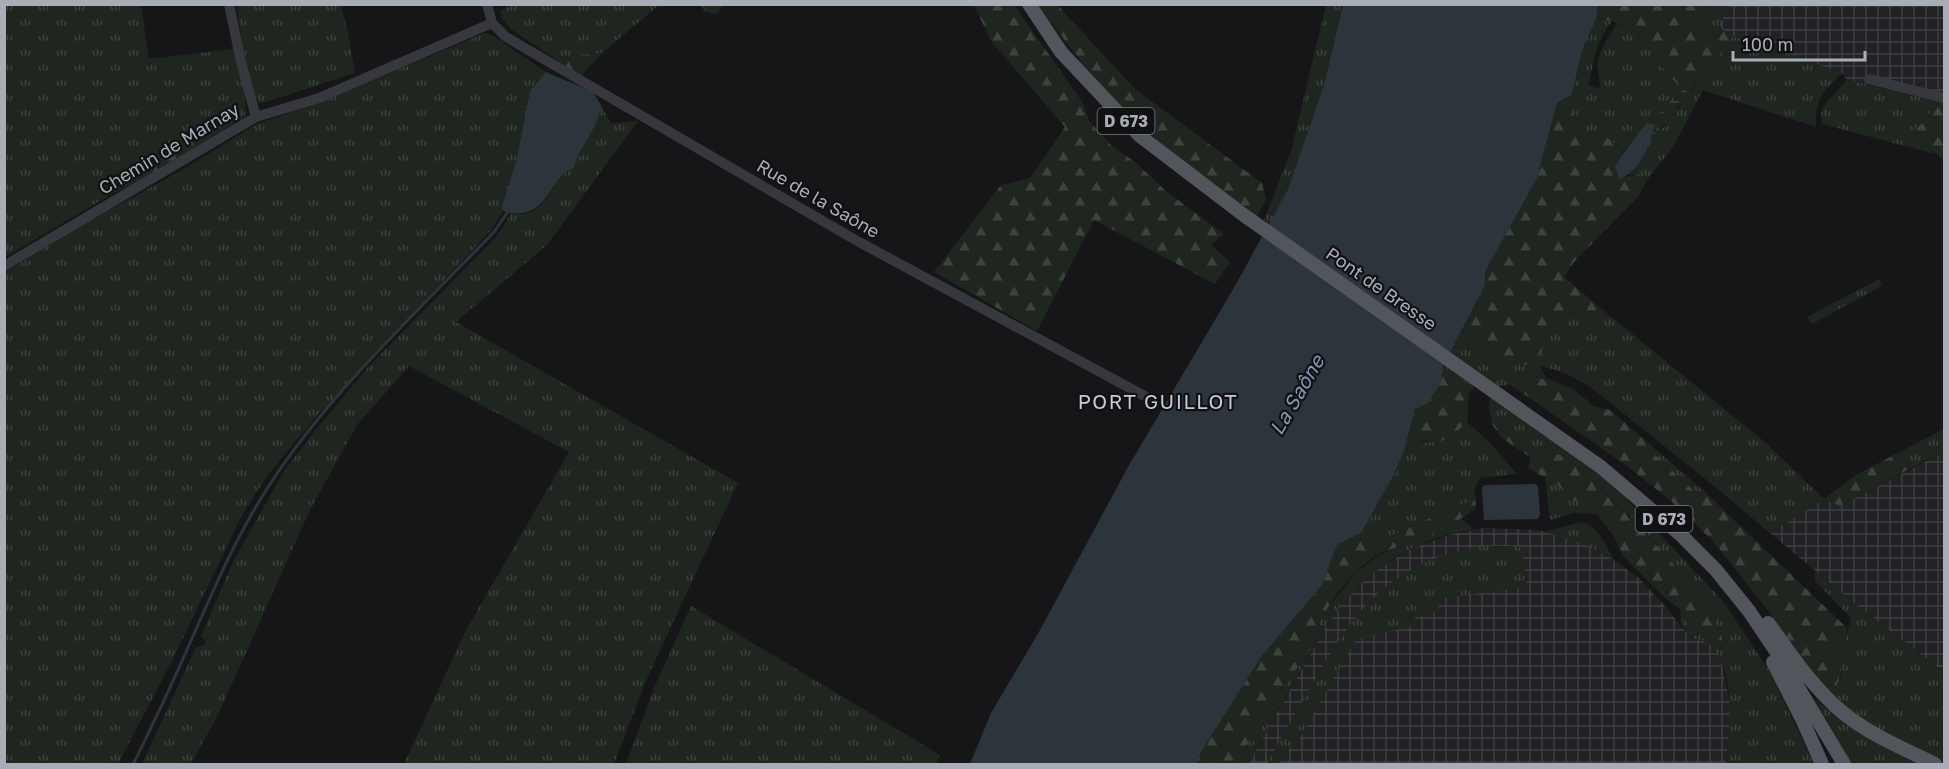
<svg xmlns="http://www.w3.org/2000/svg" width="1949" height="769" font-family="'Golos Text',sans-serif">
	<defs>
		<pattern id="industrial-grid" width="8" height="8" patternUnits="userSpaceOnUse" patternTransform="scale(1.5)"><rect width="8" height="8" fill="#222225"/><path d="M0 4h8M4 0v8" fill="none" stroke="#3f3f43"/></pattern>
		<pattern id="grass-tufts" width="24" height="20" patternUnits="userSpaceOnUse" patternTransform="scale(1.5)"><rect width="24" height="20" fill="#1e261f"/><path d="M3 7l-1-3M5 7V3M7 7l1-3M15 17l-1-3M17 17v-4M19 17l1-3" fill="none" stroke="#3c433d"/></pattern>
		<pattern id="forest-firs" width="22" height="20" patternUnits="userSpaceOnUse" patternTransform="scale(1.5)"><rect width="22" height="20" fill="#1e261f"/><path d="M5 1l3.5 6h-7zM16 11l3.5 6h-7z" fill="#3c433d"/></pattern>
		<pattern id="wetland-marsh" width="20" height="14" patternUnits="userSpaceOnUse" patternTransform="scale(1.5)"><rect width="20" height="14" fill="#1e261f"/><path d="M1 5h8M5 5V1M11 12h8M15 12V8" fill="none" stroke="#3c433d"/></pattern>
	</defs>
	<rect width="100%" height="100%" fill="#161618"/>
	<path fill="url(#industrial-grid)" d="M 1727,5 L 1944,5 L 1944,102 L 1847,80 L 1842,73 L 1733,36 L 1720,28 Z
		M 1944,452 L 1944,672 L 1855,604 L 1770,533 L 1824,499 L 1840,506 Z
		M 1484,528 L 1536,530 L 1553,533 L 1587,545 L 1605,554 L 1639,578 L 1664,605 L 1690,637 L 1709,643 L 1717,652 L 1722,664 L 1729,699 L 1731,715 L 1726,764 L 1248,764 L 1328,623 L 1343,603 L 1360,584 L 1381,567 L 1413,548 L 1451,534 Z"/>
	<path fill="url(#grass-tufts)" d="M 516,4 L 659,5 L 602,53 L 554,58 L 511,29 L 502,18 L 500,10 Z
		M 5,5 L 141,5 L 149,59 L 233,49 C 239,71 248,94 245,117 C 200,138 147,158 112,194 L 5,257 Z
		M 237,5 L 341,5 L 348,32 L 355,73 L 266,102 L 259,103 C 244,75 241,35 237,5 Z
		M 1326,5 L 1343,5 L 1324,85 L 1288,189 L 1269,224 L 1264,220 L 1291,151 Z
		M 1706,5 L 1727,5 L 1720,28 L 1714,38 L 1698,26 Z
		M 1596,19 L 1612,21 C 1597,39 1593,62 1589,85 L 1599,89 C 1601,80 1599,78 1598,70 C 1596,54 1609,36 1617,24 L 1642,35 L 1663,68 L 1679,86 L 1672,101 L 1658,117 L 1646,123 L 1637,137 L 1623,151 L 1604,135 L 1587,131 L 1568,109 L 1557,103 L 1572,94 L 1582,51 Z
		M 485,33 L 495,37 L 546,72 L 530,92 L 517,158 L 502,206 L 503,211 L 493,228 L 315,418 L 267,476 L 241,517 L 173,659 L 118,764 L 5,764 L 5,272 L 84,224 L 182,170 L 257,124 L 320,102 Z
		M 1733,36 L 1842,73 C 1823,93 1815,97 1816,127 L 1703,90 L 1673,147 L 1647,180 L 1639,174 L 1629,175 L 1641,161 L 1652,136 L 1664,127 L 1679,108 L 1687,90 L 1692,92 L 1699,74 L 1712,67 L 1720,54 Z
		M 1847,80 L 1939,101 L 1924,122 L 1912,132 L 1920,137 L 1935,154 L 1822,124 L 1821,113 L 1826,103 Z
		M 602,107 L 611,123 L 638,121 L 547,245 L 456,322 L 738,483 L 648,676 L 614,764 L 404,764 L 466,630 L 569,452 L 409,366 L 357,425 L 309,512 L 218,715 L 191,764 L 142,764 L 196,647 L 205,645 L 205,640 L 201,636 L 233,562 L 284,471 L 314,432 L 369,366 L 496,237 L 511,214 C 517,214 525,215 530,212 C 551,204 554,174 574,168 L 578,155 L 595,126 Z
		M 1879,279 L 1882,286 L 1812,324 L 1807,317 Z
		M 1603,310 L 1766,443 L 1824,499 L 1770,533 L 1713,485 L 1588,385 L 1563,372 L 1540,366 L 1546,378 C 1527,382 1483,392 1466,383 C 1457,379 1450,371 1443,366 L 1461,329 L 1464,333 L 1545,344 L 1547,328 L 1560,315 Z
		M 1490,396 L 1573,452 L 1617,489 L 1722,600 L 1770,672 L 1814,764 L 1726,764 C 1729,731 1736,679 1715,650 C 1706,637 1687,642 1683,627 C 1681,622 1681,615 1680,609 L 1699,635 L 1722,646 L 1722,634 L 1682,573 L 1636,522 L 1566,456 L 1537,450 L 1509,431 L 1498,422 L 1492,424 L 1489,408 Z
		M 1467,422 L 1491,444 L 1517,474 L 1480,478 L 1474,489 L 1476,501 L 1459,505 L 1386,538 L 1361,533 C 1378,501 1400,471 1407,435 L 1427,443 L 1456,432 Z
		M 1944,429 L 1944,452 L 1915,466 L 1890,457 Z
		M 1653,447 L 1705,492 L 1697,494 L 1652,453 Z
		M 1545,477 L 1558,485 L 1568,497 L 1597,514 L 1574,513 L 1550,520 Z
		M 1462,519 L 1474,529 C 1424,536 1376,563 1344,602 C 1325,624 1312,651 1297,676 C 1281,705 1264,735 1248,764 L 1239,764 L 1254,729 L 1322,632 L 1319,623 L 1326,611 L 1355,573 L 1379,555 L 1431,534 Z
		M 1581,522 C 1598,525 1606,546 1614,560 L 1587,545 L 1545,532 Z
		M 1486,546 L 1517,546 L 1522,550 L 1527,587 L 1438,599 L 1439,611 L 1415,617 L 1416,625 L 1356,640 L 1294,748 L 1291,747 L 1278,764 L 1267,764 C 1282,736 1298,709 1314,681 C 1357,606 1395,559 1486,546 Z
		M 1815,571 L 1855,604 L 1944,672 L 1944,764 L 1885,736 L 1830,697 L 1841,678 L 1833,652 L 1838,644 L 1845,641 L 1851,618 L 1815,581 Z
		M 691,606 L 940,755 L 936,764 L 626,764 L 654,688 Z
		M 1814,699 L 1870,740 L 1918,764 L 1852,764 Z"/>
	<path fill="url(#forest-firs)" d="M 701,5 L 723,5 L 716,15 L 705,11 Z
		M 974,5 L 1014,5 L 1083,103 L 1089,121 L 1112,146 L 1135,162 L 1166,191 L 1224,234 L 1211,245 L 1230,262 L 1215,284 L 1094,220 L 1037,331 L 934,272 L 1001,185 L 1030,178 L 1065,127 L 991,41 Z
		M 1038,5 L 1059,5 L 1062,10 L 1135,89 L 1262,183 L 1266,200 L 1257,216 C 1215,184 1170,154 1131,117 C 1096,83 1067,44 1038,5 Z
		M 1598,5 L 1706,5 L 1698,26 L 1714,38 L 1720,28 L 1733,36 L 1720,54 L 1712,67 L 1699,74 L 1691,92 L 1679,86 L 1663,68 L 1642,35 L 1612,21 L 1596,19 Z
		M 602,53 L 581,76 L 554,58 Z
		M 1939,101 L 1944,102 L 1944,160 C 1932,152 1924,140 1912,132 L 1924,122 Z
		M 1557,103 L 1568,109 L 1587,131 L 1604,135 L 1623,151 L 1615,166 L 1619,178 L 1639,174 L 1647,180 L 1638,197 L 1574,262 L 1564,277 L 1603,310 L 1560,315 L 1547,328 L 1545,344 L 1534,363 L 1528,365 L 1503,362 L 1461,329 L 1471,310 L 1485,272 L 1537,178 Z
		M 245,117 L 138,182 L 112,194 C 147,158 200,138 245,117 Z
		M 1443,366 L 1465,383 L 1475,386 L 1469,394 L 1467,422 C 1444,444 1437,447 1407,435 L 1415,409 C 1436,399 1440,388 1443,366 Z
		M 1546,378 L 1573,389 L 1594,406 L 1610,410 L 1653,447 L 1653,453 L 1697,494 L 1705,492 L 1847,628 L 1845,641 L 1838,644 L 1833,652 C 1845,671 1841,679 1830,697 L 1807,671 L 1772,616 L 1713,541 L 1671,501 L 1627,466 L 1511,385 Z
		M 1498,422 L 1509,431 L 1537,450 L 1566,456 L 1635,522 L 1682,573 L 1722,634 L 1722,646 L 1709,643 L 1699,635 L 1680,609 L 1665,598 L 1623,556 L 1612,533 L 1597,514 L 1568,497 L 1558,485 L 1528,468 L 1531,458 L 1502,438 L 1492,424 Z
		M 1890,457 L 1915,466 L 1840,506 L 1824,499 L 1856,475 Z
		M 1476,501 L 1475,509 C 1454,525 1430,535 1405,544 C 1397,548 1387,550 1379,554 C 1354,568 1333,598 1319,623 L 1322,632 L 1254,729 L 1239,764 L 1197,764 L 1201,752 L 1261,657 L 1322,585 L 1337,545 L 1361,533 L 1386,538 L 1459,505 Z"/>
	<path fill="url(#wetland-marsh)" d="M 1679,86 L 1687,90 C 1678,110 1670,122 1652,136 L 1655,125 L 1646,123 C 1662,114 1671,103 1679,86 Z"/>
	<path fill="#2c353c" d="M 1343,5 L 1598,5 L 1596,19 L 1582,51 L 1572,94 L 1557,103 L 1537,178 L 1485,272 L 1485,285 L 1443,366 L 1441,383 L 1428,403 L 1415,409 L 1404,451 L 1392,478 L 1361,533 L 1337,545 L 1322,585 L 1261,657 L 1201,752 L 1197,764 L 970,764 L 991,713 L 1040,630 L 1128,467 L 1235,286 L 1288,189 L 1324,85 Z
		M 546,72 L 593,92 L 602,107 L 595,126 L 578,155 L 574,168 C 551,175 549,211 522,213 C 514,214 510,214 503,211 L 502,206 L 517,158 L 530,91 Z
		M 1646,123 L 1655,125 C 1649,146 1641,172 1619,179 L 1615,166 C 1624,150 1636,138 1646,123 Z
		M 1535,484 L 1538,486 L 1540,514 L 1538,519 L 1484,520 L 1482,488 L 1485,485 Z"/>
	<g fill="none" stroke-linecap="round" stroke-linejoin="round">
		<path stroke="#2c353c" stroke-width="3" d="M 133,764 C 142,748 150,729 159,711 C 191,645 217,574 254,510 C 313,408 412,317 494,232 L 507,213"/>
		<path stroke="#37383d" stroke-width="10" d="M 229,4 L 241,62 L 256,117
			M 487,4 L 492,23 L 506,37 L 859,242 L 1152,400
			M 1869,79 L 1944,98
			M 4,266 L 256,117 L 319,98 L 492,23"/>
		<path stroke="#53555c" stroke-width="14" d="M 1029,4 L 1061,52 L 1140,136 L 1245,216 L 1601,467 L 1682,536 L 1716,570 L 1749,611 L 1780,657 L 1844,764
			M 1768,623 C 1791,654 1812,687 1842,712 C 1870,735 1904,749 1935,764
			M 1773,662 L 1802,719 L 1822,764"/>
	</g>
	<g text-anchor="middle" stroke-width="4.5" stroke-linejoin="round" paint-order="stroke">
		<g fill="#111113" stroke="#7b7e86" stroke-width="1.5">
			<rect x="1097.5" y="108" width="57" height="26" rx="4.5"/>
			<rect x="1635.5" y="506" width="57" height="26" rx="4.5"/>
		</g>
		<g font-size="16" font-weight="bold" fill="#a8adb8">
			<text x="1126" y="127">D 673</text>
			<text x="1664" y="525">D 673</text>
		</g>
		<g font-size="18" fill="#a8adb8" stroke="#111113">
			<text transform="translate(169 149) rotate(-31)" y="6">Chemin de Marnay</text>
			<text transform="translate(818 199) rotate(30)" y="6">Rue de la Saône</text>
			<text transform="translate(1381 289) rotate(35)" y="6">Pont de Bresse</text>
		</g>
		<g font-size="20" font-style="italic" fill="#7f9bb3" stroke="#111113">
			<text transform="translate(1297 395) rotate(-60)" y="7">La Saône</text>
		</g>
		<g font-size="20" letter-spacing="1.5" fill="#c9ccd4" stroke="#111113">
			<text x="1158" y="409">PORT GUILLOT</text>
		</g>
	</g>
	<rect width="1949" height="769" fill="none" stroke="#a8adb8" stroke-width="12"/>
	<path d="M1733 51v9h132v-9" fill="none" stroke="#a8adb8" stroke-width="3"/>
	<text x="1742" y="51" font-size="18" fill="#a8adb8" stroke="#111113" stroke-width="4.5" paint-order="stroke">100 m</text>
</svg>
